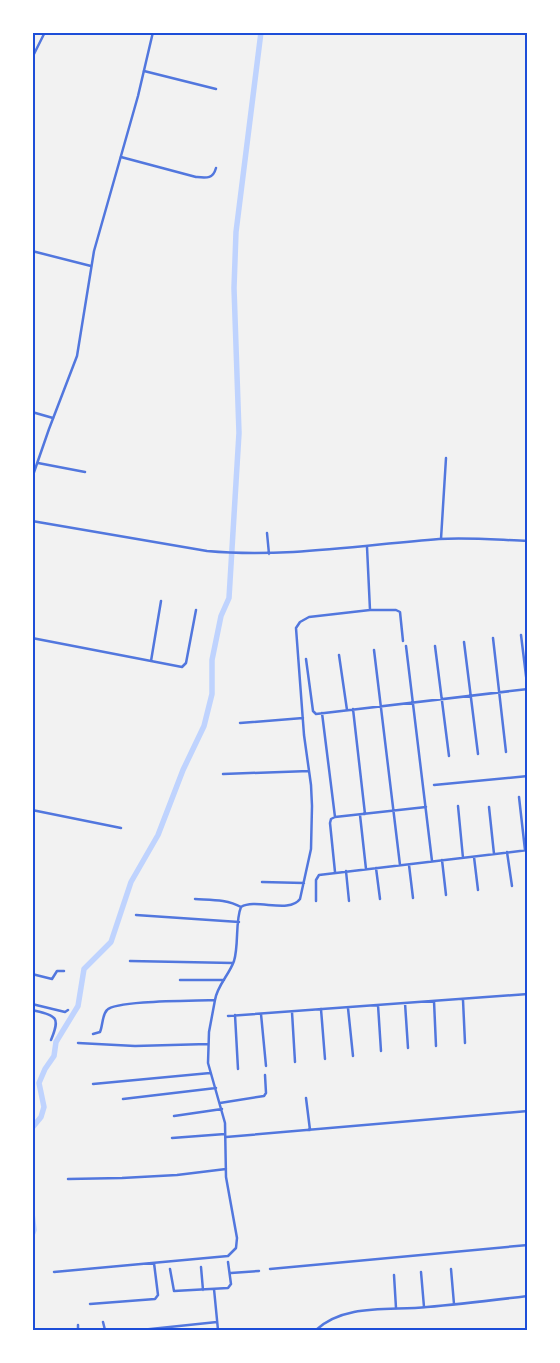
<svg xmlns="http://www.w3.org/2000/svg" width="560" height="1363" font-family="Lato,sans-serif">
	<rect width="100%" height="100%" fill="#f2f2f2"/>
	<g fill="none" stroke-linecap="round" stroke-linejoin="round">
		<path stroke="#bfd3fe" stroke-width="5.5" d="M 32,1128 L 41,1117 L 44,1107 L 39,1083 L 45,1069 L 54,1056 L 56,1042 L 78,1006 L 84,969 L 111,942 L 131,882 L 158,835 L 183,770 L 204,726 L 212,694 L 212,660 L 221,616 L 229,598 L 239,433 L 234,288 L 236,232 L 261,32
			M 32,1213 L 34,1230 L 32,1235"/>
		<path stroke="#5277de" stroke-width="2.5" d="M 32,58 L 45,32
			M 144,71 L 216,89
			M 121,157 L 196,177 C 207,178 213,179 216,168
			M 32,251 L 91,266
			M 32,412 L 53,418
			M 38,463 L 85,472
			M 32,521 L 207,551 C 285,558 362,545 439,539 C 468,537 499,540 528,541
			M 267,533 L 269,554
			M 441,539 L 446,458
			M 370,610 L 396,610 L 400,612 L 403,641
			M 521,635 L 528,692
			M 32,638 L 182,667 L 186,663 L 196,610
			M 493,638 L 506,752
			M 464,642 L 478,754
			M 406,646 L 432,861
			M 435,646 L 449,756
			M 374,650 L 400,865
			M 339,655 L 347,710
			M 306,659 L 313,711 L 316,714 L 528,689
			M 151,661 L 161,601
			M 353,709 L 365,814
			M 322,713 L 335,817
			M 240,723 L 303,718
			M 223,774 L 309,771
			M 434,785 L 528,776
			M 519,797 L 525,850
			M 458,806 L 463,858
			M 489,807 L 494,854
			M 32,810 L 121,828
			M 360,815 L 366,869
			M 507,852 L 512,886
			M 474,857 L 478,890
			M 442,860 L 446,895
			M 409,865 L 413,898
			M 376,868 L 380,899
			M 346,871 L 349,901
			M 335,872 L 330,823 L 331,819 L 335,817 L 426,807
			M 262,882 L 304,883
			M 195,899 C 211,900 227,899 241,907
			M 316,901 L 316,880 L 319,875 L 528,850
			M 136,915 L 239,922
			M 130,961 L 233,963
			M 32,974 L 52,979 L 57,971 L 64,971
			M 180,980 L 224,980
			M 463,1000 L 465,1043
			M 434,1001 L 436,1046
			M 405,1003 L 408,1048
			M 32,1004 L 65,1012 L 68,1010
			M 378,1005 L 381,1051
			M 348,1008 L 353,1056
			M 321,1009 L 325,1059
			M 32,1010 C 56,1016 61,1016 51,1040
			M 292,1012 L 295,1062
			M 261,1014 L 266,1066
			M 235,1015 L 238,1069
			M 228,1016 L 528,994
			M 93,1034 L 100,1032 C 103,1025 102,1015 107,1010 C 116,1000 197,1001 215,1000 C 217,986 229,975 234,961 C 239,945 235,921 241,907 C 256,898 289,914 300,899 L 311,849 L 312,806 L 311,785 L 304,735 L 296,628 L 300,622 L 309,617 L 370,610 L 367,547
			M 78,1043 L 135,1046 L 208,1044
			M 93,1084 L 210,1073
			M 306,1098 L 310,1130
			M 123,1099 L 216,1088
			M 220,1103 L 264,1096 L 266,1093 L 265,1075
			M 174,1116 L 222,1109
			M 226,1137 L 528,1111
			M 172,1138 L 225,1134
			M 68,1179 L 122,1178 L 177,1175 L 226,1169
			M 201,1267 L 203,1290
			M 170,1269 L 174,1291 L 228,1288 L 231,1284 L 228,1262
			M 270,1269 L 528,1245
			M 451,1269 L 454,1304
			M 54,1272 L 228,1256 L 236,1248 L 237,1238 L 226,1177 L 225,1123 L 208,1063 L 209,1032 L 215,1000
			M 421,1272 L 424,1307
			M 231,1273 L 259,1271
			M 394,1275 L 396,1308
			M 214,1289 L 218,1330
			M 90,1304 L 155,1299 L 158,1295 L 154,1263
			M 103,1322 L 105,1330
			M 78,1325 L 78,1330
			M 141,1330 L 217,1322"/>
		<path stroke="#5277de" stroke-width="2.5" d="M 32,478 L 49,429 L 77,356 L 94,251 L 138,96 L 153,32
			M 316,1330 C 345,1303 391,1311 427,1307 C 461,1304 494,1300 528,1296"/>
	</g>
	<rect width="560" height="1363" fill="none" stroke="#ffffff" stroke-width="68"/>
	<rect x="34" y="34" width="492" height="1295" fill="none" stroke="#1d4ed8" stroke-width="2"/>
</svg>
